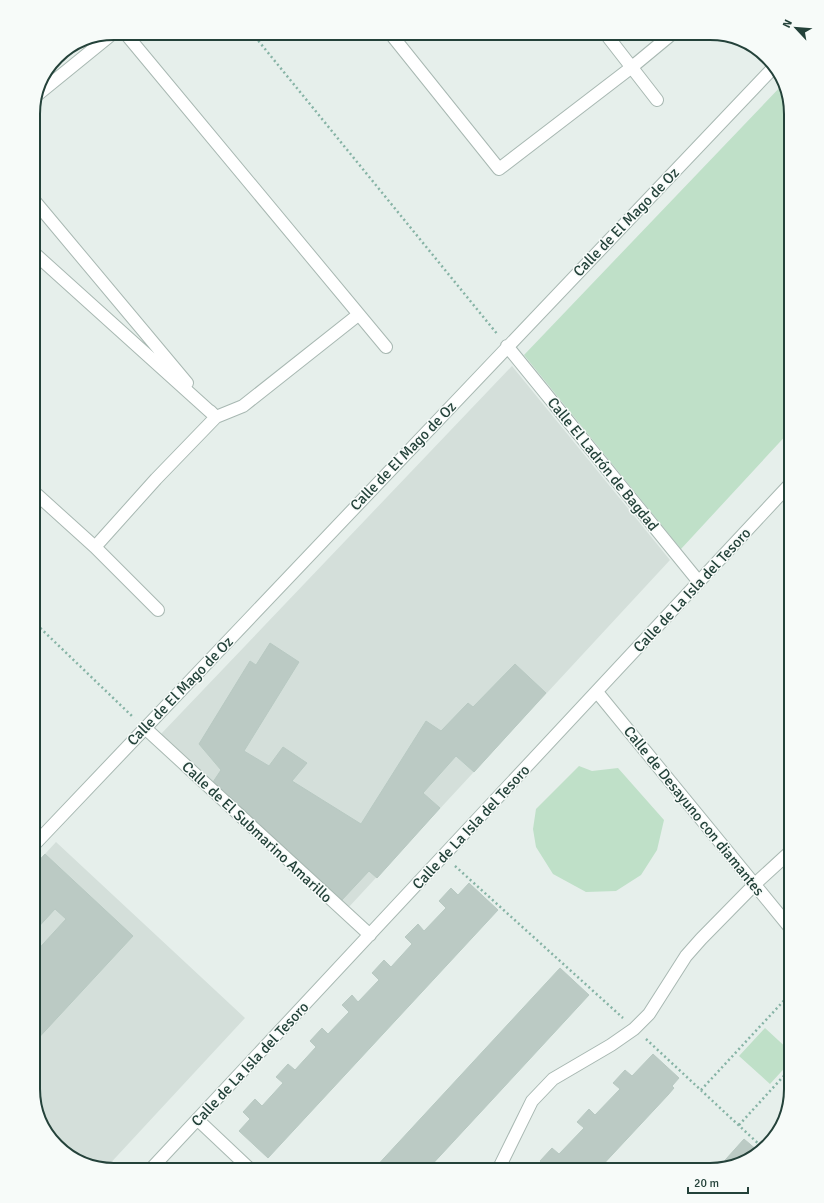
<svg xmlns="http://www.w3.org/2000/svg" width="824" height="1203" font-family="Signika,sans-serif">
	<rect width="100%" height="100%" fill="#e6efeb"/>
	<path fill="#d4dfda" d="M 512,366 L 670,560 L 348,908 L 161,734 Z
		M 56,842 L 245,1018 L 105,1169 L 69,1156 L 44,1129 L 33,1089 L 33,867 Z"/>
	<path fill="#bfe0c8" d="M 783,84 L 791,114 L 791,430 L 681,549 L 524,355 Z
		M 579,766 L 592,771 L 618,768 L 664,820 L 657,850 L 641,875 L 616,891 L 586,892 L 553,874 L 536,847 L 533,829 L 536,809 Z
		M 765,1028 L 791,1052 L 791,1061 L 770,1084 L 739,1056 Z"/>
	<path fill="#bbcac4" stroke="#b8c9c2" d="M 270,643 L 299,662 L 244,751 L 269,766 L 283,747 L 307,763 L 292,781 L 361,824 L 426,721 L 441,731 L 468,703 L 473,707 L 515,664 L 546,693 L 474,772 L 456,756 L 423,793 L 440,808 L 377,878 L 369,871 L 341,901 L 213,782 L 221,770 L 199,744 L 250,661 L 256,665 Z
		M 45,854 L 133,936 L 33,1044 L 33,955 L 66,919 L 55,909 L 33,933 L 33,867 Z
		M 469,883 L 498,910 L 268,1158 L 239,1131 L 250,1119 L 243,1112 L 255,1099 L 262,1106 L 283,1083 L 276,1077 L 288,1064 L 295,1070 L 316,1047 L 310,1041 L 322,1028 L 328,1034 L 349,1012 L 342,1005 L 352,995 L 358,1002 L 379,980 L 372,973 L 384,960 L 391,967 L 412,944 L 405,937 L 418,924 L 424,931 L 446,908 L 439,901 L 451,888 L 458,895 Z
		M 560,968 L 589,995 L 491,1101 L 427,1170 L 373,1170 Z
		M 653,1054 L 679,1078 L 672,1086 L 674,1088 L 668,1095 L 598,1170 L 545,1170 L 547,1168 L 540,1161 L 552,1148 L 559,1154 L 584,1128 L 577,1122 L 589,1109 L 595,1115 L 620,1089 L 613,1083 L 625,1070 L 632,1076 Z
		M 744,1139 L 758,1151 L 750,1159 L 718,1168 Z
		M 208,1163 L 215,1170 L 198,1170 L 200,1168 L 202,1170 Z"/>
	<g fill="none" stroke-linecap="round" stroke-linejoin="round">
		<g stroke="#a8b8b2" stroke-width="14">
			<path id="street" d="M 125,33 L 386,347
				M 390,33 L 499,169 L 632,67 L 673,33
				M 605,33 L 657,100
				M 37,95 L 112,34
				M 33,199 L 187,383
				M 507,346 L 699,582
				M 210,411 L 216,417 L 243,406 L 358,315
				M 33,491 L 95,547 L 156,479 L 216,417 L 33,252
				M 95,547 L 158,610
				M 597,692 L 791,929
				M 145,728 L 370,935
				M 33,846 L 774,67
				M 198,1120 L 251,1170
				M 150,1170 L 791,483
				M 498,1170 L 532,1101 L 553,1079 L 611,1045 L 634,1029 L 649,1014 L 686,956 L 701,939 L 755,884 L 791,851"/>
		</g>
		<path stroke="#86b3a5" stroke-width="2.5" stroke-dasharray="2 3" stroke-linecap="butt" d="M 252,33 L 498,335
			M 33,621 L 134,718
			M 455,866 L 623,1018
			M 646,1039 L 762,1147
			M 701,1090 L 791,993
			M 739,1125 L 791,1068"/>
		<use href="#street" stroke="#fff" stroke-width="12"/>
	</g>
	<g text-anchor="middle" stroke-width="3" stroke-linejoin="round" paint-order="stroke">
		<g font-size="15" fill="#24423a" stroke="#f7fbf9">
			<text transform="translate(626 222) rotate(-46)" y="5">Calle de El Mago de Oz</text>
			<text transform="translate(403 456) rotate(-46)" y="5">Calle de El Mago de Oz</text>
			<text transform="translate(603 464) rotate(51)" y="5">Calle El Ladrón de Bagdad</text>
			<text transform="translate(692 590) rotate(-47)" y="5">Calle de La Isla del Tesoro</text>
			<text transform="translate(180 691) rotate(-46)" y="5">Calle de El Mago de Oz</text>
			<text transform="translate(694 811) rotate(51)" y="5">Calle de Desayuno con diamantes</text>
			<text transform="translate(471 827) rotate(-47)" y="5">Calle de La Isla del Tesoro</text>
			<text transform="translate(257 832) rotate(43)" y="5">Calle de El Submarino Amarillo</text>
			<text transform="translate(250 1064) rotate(-47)" y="5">Calle de La Isla del Tesoro</text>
		</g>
	</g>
	<path d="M0 0H824V1203H0ZM114 40H710A74 74 0 0 1 784 114V1089A74 74 0 0 1 710 1163H114A74 74 0 0 1 40 1089V114A74 74 0 0 1 114 40Z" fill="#f7fbf9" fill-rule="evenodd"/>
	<path fill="none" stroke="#24423a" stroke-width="2" d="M114 40H710A74 74 0 0 1 784 114V1089A74 74 0 0 1 710 1163H114A74 74 0 0 1 40 1089V114A74 74 0 0 1 114 40Z"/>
	<g transform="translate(796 28) rotate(296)" stroke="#f7fbf9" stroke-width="3" paint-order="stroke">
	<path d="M0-3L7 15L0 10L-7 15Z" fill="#24423a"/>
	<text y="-6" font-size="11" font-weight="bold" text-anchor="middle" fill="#24423a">N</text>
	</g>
	<path d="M688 1187v6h60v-6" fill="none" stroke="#24423a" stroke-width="2"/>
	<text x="694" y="1187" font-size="12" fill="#24423a" stroke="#f7fbf9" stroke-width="3" paint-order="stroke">20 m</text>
</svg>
